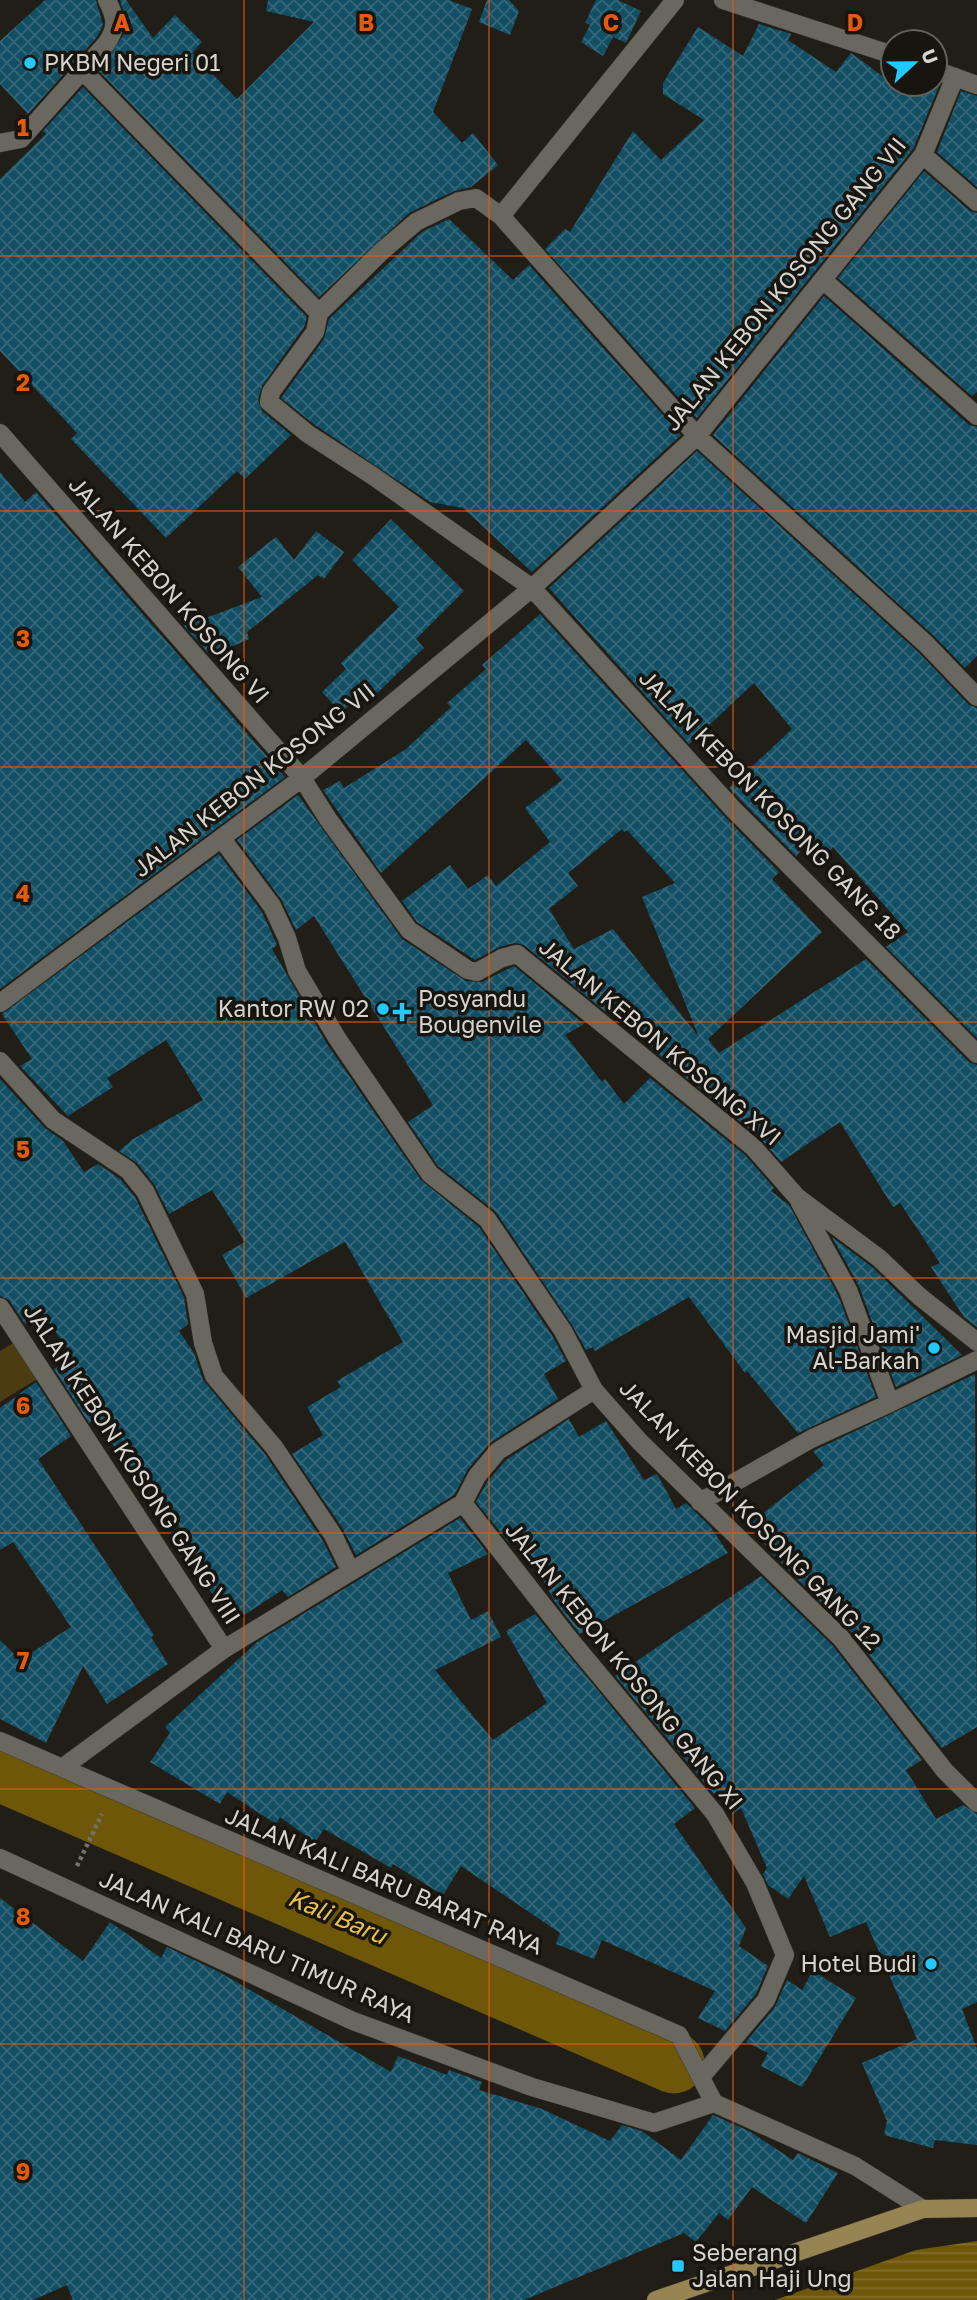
<svg xmlns="http://www.w3.org/2000/svg" width="977" height="2300" font-family="'Golos Text',sans-serif">
	<defs>
		<pattern id="water-rules" width="6" height="5" patternUnits="userSpaceOnUse" patternTransform="scale(1.75)"><rect width="6" height="5" fill="#6f570a"/><path d="M0 2.5h6" fill="none" stroke="#836e2d"/></pattern>
		<pattern id="building-cross-hatch" width="8" height="8" patternUnits="userSpaceOnUse" patternTransform="scale(1.75)"><rect width="8" height="8" fill="#124f64"/><path d="M0 0l8 8M0 8l8-8" fill="none" stroke="#346779"/></pattern>
	</defs>
	<rect width="100%" height="100%" fill="#211e17"/>
	<path fill="#4b3c11" d="M 20,1339 L 42,1376 L 0,1402 L 0,1351 Z"/>
	<path fill="url(#water-rules)" d="M 977,2241 L 977,2300 L 775,2300 L 916,2250 Z"/>
	<g fill="none" stroke-linecap="round" stroke-linejoin="round">
		<path stroke="#6f570a" stroke-width="61" d="M 0,1771 L 674,2063"/>
	</g>
	<path fill="url(#building-cross-hatch)" fill-rule="evenodd" d="M 45,0 L 96,0 L 103,25 L 97,37 L 28,114 L 0,84 L 0,41 Z
		M 120,0 L 126,0 L 153,38 L 175,15 L 202,42 L 192,53 L 237,99 L 314,22 L 266,11 L 268,0 L 449,0 L 472,9 L 433,112 L 462,143 L 473,133 L 498,165 L 471,187 L 454,191 L 409,213 L 319,297 L 98,70 L 123,36 L 126,21 Z
		M 487,0 L 509,0 L 519,11 L 510,35 L 479,22 Z
		M 596,0 L 618,0 L 641,11 L 626,43 L 613,37 L 603,56 L 581,42 L 590,25 L 585,23 Z
		M 759,24 L 791,34 L 788,40 L 836,72 L 851,53 L 893,84 L 940,84 L 913,149 L 697,418 L 545,249 L 565,229 L 570,232 L 633,131 L 661,160 L 704,120 L 663,94 L 663,83 L 698,27 L 743,56 Z
		M 83,87 L 307,317 L 304,327 L 262,386 L 258,400 L 262,411 L 291,435 L 245,479 L 237,471 L 166,538 L 71,439 L 77,433 L 0,351 L 0,179 L 46,134 L 43,131 Z
		M 961,91 L 977,96 L 977,187 L 937,152 Z
		M 924,171 L 970,211 L 977,213 L 977,392 L 972,396 L 838,278 Z
		M 449,219 L 513,280 L 529,265 L 681,435 L 532,572 L 463,508 L 430,502 L 315,425 L 281,398 L 324,339 L 329,319 L 422,232 Z
		M 824,296 L 969,425 L 977,427 L 977,656 L 965,668 L 934,636 L 713,435 Z
		M 697,451 L 918,652 L 969,705 L 977,708 L 977,1038 L 886,947 L 908,932 L 833,847 L 826,854 L 812,839 L 796,856 L 729,788 L 792,729 L 754,683 L 689,744 L 549,588 Z
		M 0,472 L 25,502 L 36,492 L 285,777 L 0,989 Z
		M 391,519 L 464,591 L 416,639 L 424,648 L 373,697 L 366,689 L 341,713 L 322,692 L 346,669 L 341,663 L 399,607 L 352,560 Z
		M 316,531 L 344,552 L 324,579 L 318,575 L 247,632 L 249,639 L 211,656 L 184,626 L 262,597 L 238,567 L 276,537 L 294,560 Z
		M 540,614 L 725,817 L 779,872 L 772,879 L 822,932 L 708,1039 L 719,1053 L 866,959 L 969,1062 L 977,1065 L 977,1327 L 964,1317 L 931,1267 L 940,1263 L 900,1203 L 893,1207 L 840,1122 L 781,1162 L 760,1138 L 661,1057 L 616,1006 L 606,1012 L 524,945 L 515,943 L 499,947 L 475,960 L 417,922 L 402,901 L 450,865 L 468,889 L 488,875 L 496,886 L 550,842 L 525,808 L 562,780 L 526,740 L 381,873 L 323,790 L 340,781 L 344,788 L 406,749 L 451,707 L 447,703 L 486,669 L 482,665 ZM 622,829 L 624,832 L 627,830 L 675,883 L 642,897 L 699,1037 L 613,929 L 574,949 L 549,909 L 578,886 L 568,873 Z
		M 298,795 L 402,939 L 466,981 L 482,982 L 514,966 L 584,1024 L 565,1035 L 602,1082 L 605,1079 L 624,1104 L 650,1078 L 745,1155 L 774,1188 L 771,1191 L 789,1205 L 838,1295 L 876,1397 L 798,1433 L 747,1371 L 745,1373 L 689,1297 L 595,1351 L 593,1347 L 586,1350 L 572,1325 L 496,1212 L 438,1166 L 408,1122 L 433,1105 L 314,916 L 296,930 L 281,899 L 237,840 Z
		M 219,854 L 262,912 L 277,945 L 272,949 L 327,1044 L 421,1180 L 479,1227 L 553,1337 L 566,1361 L 544,1374 L 558,1399 L 490,1443 L 468,1469 L 454,1495 L 356,1555 L 343,1529 L 292,1454 L 323,1435 L 307,1407 L 341,1387 L 337,1381 L 403,1342 L 345,1242 L 246,1298 L 222,1255 L 245,1242 L 212,1190 L 169,1214 L 154,1184 L 137,1163 L 119,1151 L 133,1139 L 203,1100 L 166,1040 L 107,1078 L 113,1087 L 68,1116 L 20,1066 L 32,1059 L 2,1014 Z
		M 0,1079 L 45,1128 L 63,1141 L 84,1172 L 98,1164 L 120,1179 L 135,1197 L 184,1297 L 188,1324 L 179,1331 L 194,1353 L 203,1380 L 265,1454 L 323,1541 L 336,1567 L 288,1597 L 282,1590 L 232,1623 L 175,1539 L 183,1533 L 145,1479 L 141,1483 L 94,1419 L 89,1423 L 54,1369 L 73,1356 L 42,1313 L 25,1324 L 9,1300 L 0,1296 Z
		M 832,1237 L 872,1267 L 962,1355 L 896,1387 L 859,1286 Z
		M 975,1374 L 977,1727 L 942,1748 L 850,1631 L 769,1551 L 751,1523 L 824,1465 L 813,1451 Z
		M 36,1382 L 71,1436 L 38,1459 L 154,1635 L 151,1637 L 168,1664 L 107,1704 L 83,1666 L 46,1743 L 0,1719 L 0,1640 L 20,1660 L 71,1627 L 13,1542 L 0,1550 L 0,1408 Z
		M 569,1419 L 579,1437 L 606,1421 L 644,1480 L 657,1474 L 676,1509 L 686,1503 L 710,1526 L 728,1553 L 580,1634 L 555,1602 L 528,1553 L 526,1555 L 517,1541 L 510,1544 L 476,1502 L 487,1482 L 506,1460 Z
		M 460,1518 L 488,1554 L 448,1573 L 471,1620 L 488,1611 L 501,1637 L 435,1670 L 493,1740 L 547,1703 L 506,1631 L 535,1614 L 695,1808 L 674,1824 L 746,1928 L 739,1946 L 768,1966 L 756,1994 L 725,2031 L 698,2018 L 715,1991 L 602,1940 L 594,1959 L 556,1944 L 560,1933 L 461,1866 L 443,1895 L 393,1864 L 391,1868 L 324,1829 L 315,1842 L 280,1817 L 276,1824 L 227,1792 L 220,1804 L 150,1762 L 170,1733 L 165,1727 L 257,1642 Z
		M 761,1576 L 833,1646 L 922,1760 L 906,1770 L 936,1819 L 963,1805 L 977,1814 L 977,2002 L 962,2009 L 977,2049 L 977,2145 L 935,2140 L 933,2148 L 884,2135 L 887,2121 L 862,2063 L 917,2039 L 866,1922 L 830,1937 L 804,1876 L 788,1899 L 768,1885 L 763,1874 L 767,1868 L 741,1808 L 732,1814 L 717,1792 L 714,1794 L 615,1676 Z
		M 0,1898 L 83,1961 L 110,1922 L 161,1958 L 167,1947 L 219,1972 L 391,2072 L 398,2056 L 447,2075 L 449,2070 L 482,2082 L 479,2090 L 542,2109 L 610,2141 L 622,2125 L 642,2131 L 681,2160 L 713,2115 L 749,2131 L 793,2160 L 798,2153 L 838,2173 L 806,2223 L 752,2187 L 728,2220 L 719,2213 L 696,2242 L 684,2233 L 524,2300 L 73,2300 L 67,2285 L 33,2300 L 0,2300 Z
		M 813,1971 L 856,1998 L 802,2087 L 761,2066 L 768,2053 L 746,2042 L 775,2007 L 787,1980 L 802,1990 Z"/>
	<g fill="none" stroke-linecap="round" stroke-linejoin="round">
		<g stroke="#3b3935" stroke-width="19">
			<path id="minor" d="M 81,69 L 319,313
				M 0,143 L 21,139 L 106,44 C 118,27 116,18 107,0
				M 923,155 L 977,202
				M 501,216 L 675,0
				M 823,280 L 977,416
				M 0,433 L 302,778 L 328,819 L 409,930 L 468,970 L 477,972 L 502,958 L 517,954 L 753,1147 L 797,1197 L 879,1258 L 919,1296 L 977,1342
				M 977,697 L 926,644 L 697,436 L 501,216 L 476,198 L 459,201 L 416,222 L 382,251 L 319,313 L 315,332 L 271,392 L 269,402 L 308,434 L 373,476 L 532,588 L 733,809 L 977,1054
				M 222,839 L 272,906 L 287,938 L 297,971 L 337,1038 L 430,1174 L 487,1219 L 563,1331 L 594,1390 L 640,1442 L 841,1638 L 945,1771 L 977,1803
				M 0,1003 L 302,778 L 532,588 L 697,436 L 923,155 L 955,77
				M 0,1061 L 53,1120 L 128,1170 L 145,1191 L 195,1294 L 203,1343 L 214,1376 L 274,1447 L 333,1535 L 350,1570
				M 0,1307 L 224,1649
				M 890,1403 L 977,1360
				M 700,1502 L 811,1439 L 890,1403 L 848,1290 L 800,1203
				M 463,1503 L 567,1636 L 715,1814 L 755,1883 L 785,1955 L 766,2000 L 701,2077
				M 62,1768 L 224,1649 L 463,1503 L 477,1476 L 498,1451 L 594,1390"/>
		</g>
		<g stroke="#3b3935" stroke-width="19">
			<path id="tertiary" d="M 723,0 L 893,55
				M 935,70 L 977,85
				M 0,1741 L 679,2035 L 714,2103
				M 0,1858 L 353,2021 L 532,2087 L 654,2123 L 714,2103 L 855,2166 L 923,2209"/>
		</g>
		<g stroke="#3b3935" stroke-width="19">
			<path id="primary" d="M 656,2300 L 923,2209 L 977,2208"/>
		</g>
		<path stroke="#74726c" stroke-width="4.5" stroke-dasharray="3.5 3.5" stroke-linecap="butt" d="M 77,1866 L 102,1814"/>
		<use href="#minor" stroke="#6a675e" stroke-width="18"/>
		<use href="#tertiary" stroke="#6a675e" stroke-width="18"/>
		<use href="#primary" stroke="#968453" stroke-width="18"/>
	</g>
	<path fill="none" stroke="#e8590c" stroke-width="2" stroke-opacity="0.55" d="M 244,0 L 244,2300M 489,0 L 489,2300M 733,0 L 733,2300M 0,256 L 977,256M 0,511 L 977,511M 0,767 L 977,767M 0,1022 L 977,1022M 0,1278 L 977,1278M 0,1533 L 977,1533M 0,1789 L 977,1789M 0,2044 L 977,2044"/>
	<g fill="#22c9fe" stroke="#17150e" stroke-width="2.5">
		<circle cx="30" cy="63" r="7"/>
		<circle cx="383" cy="1009" r="7"/>
		<path d="M398.5 1001.5h7v7h7v7h-7v7h-7v-7h-7v-7h7z"/>
		<circle cx="934" cy="1348" r="7"/>
		<circle cx="931" cy="1964" r="7"/>
		<rect x="671" y="2259" width="14" height="14" rx="3.5"/>
	</g>
	<g text-anchor="middle" stroke-width="7" stroke-linejoin="round" paint-order="stroke">
		<g font-size="23" fill="#d6d4d0" stroke="#17150e" text-anchor="start">
			<text x="44" y="71">PKBM Negeri 01</text>
			<text x="418" y="1007">Posyandu<tspan x="418" dy="26">Bougenvile</tspan></text>
			<text x="369" y="1017" text-anchor="end">Kantor RW 02</text>
			<text x="920" y="1343" text-anchor="end">Masjid Jami'<tspan x="920" dy="26">Al-Barkah</tspan></text>
			<text x="917" y="1972" text-anchor="end">Hotel Budi</text>
			<text x="692" y="2261">Seberang<tspan x="692" dy="26">Jalan Haji Ung</tspan></text>
		</g>
		<g font-size="23" fill="#d6d4d0" stroke="#17150e">
			<text transform="translate(785 284) rotate(-51)" y="8">JALAN KEBON KOSONG GANG VII</text>
			<text transform="translate(169 590) rotate(49)" y="8">JALAN KEBON KOSONG VI</text>
			<text transform="translate(254 780) rotate(-38)" y="8">JALAN KEBON KOSONG VII</text>
			<text transform="translate(770 805) rotate(46)" y="8">JALAN KEBON KOSONG GANG 18</text>
			<text transform="translate(660 1042) rotate(40)" y="8">JALAN KEBON KOSONG XVI</text>
			<text transform="translate(132 1464) rotate(57)" y="8">JALAN KEBON KOSONG GANG VIII</text>
			<text transform="translate(750 1515) rotate(46)" y="8">JALAN KEBON KOSONG GANG 12</text>
			<text transform="translate(624 1666) rotate(51)" y="8">JALAN KEBON KOSONG GANG XI</text>
			<text transform="translate(384 1881) rotate(23)" y="8">JALAN KALI BARU BARAT RAYA</text>
			<text transform="translate(257 1947) rotate(24)" y="8">JALAN KALI BARU TIMUR RAYA</text>
		</g>
		<g font-size="24" font-style="italic" fill="#ecc146" stroke="#17150e">
			<text transform="translate(337 1917) rotate(23)" y="8">Kali Baru</text>
		</g>
	</g>
	<g font-size="23" text-anchor="middle" font-weight="bold" fill="#e8590c" stroke="#17150e" stroke-width="7" stroke-linejoin="round" paint-order="stroke">
		<text x="122" y="31">A</text>
		<text x="366" y="31">B</text>
		<text x="611" y="31">C</text>
		<text x="855" y="31">D</text>
		<text x="23" y="136">1</text>
		<text x="23" y="391">2</text>
		<text x="23" y="647">3</text>
		<text x="23" y="902">4</text>
		<text x="23" y="1158">5</text>
		<text x="23" y="1414">6</text>
		<text x="23" y="1669">7</text>
		<text x="23" y="1925">8</text>
		<text x="23" y="2180">9</text>
	</g>
	<g transform="translate(914 63) rotate(68)"><circle r="33" fill="#17150e" stroke="#63615c" stroke-width="2"/>
	<path d="M0-5L12 26L0 18L-12 26Z" fill="#22c9fe"/>
	<text y="-10" font-size="19" font-weight="bold" text-anchor="middle" fill="#d6d4d0">U</text>
	</g>
</svg>
